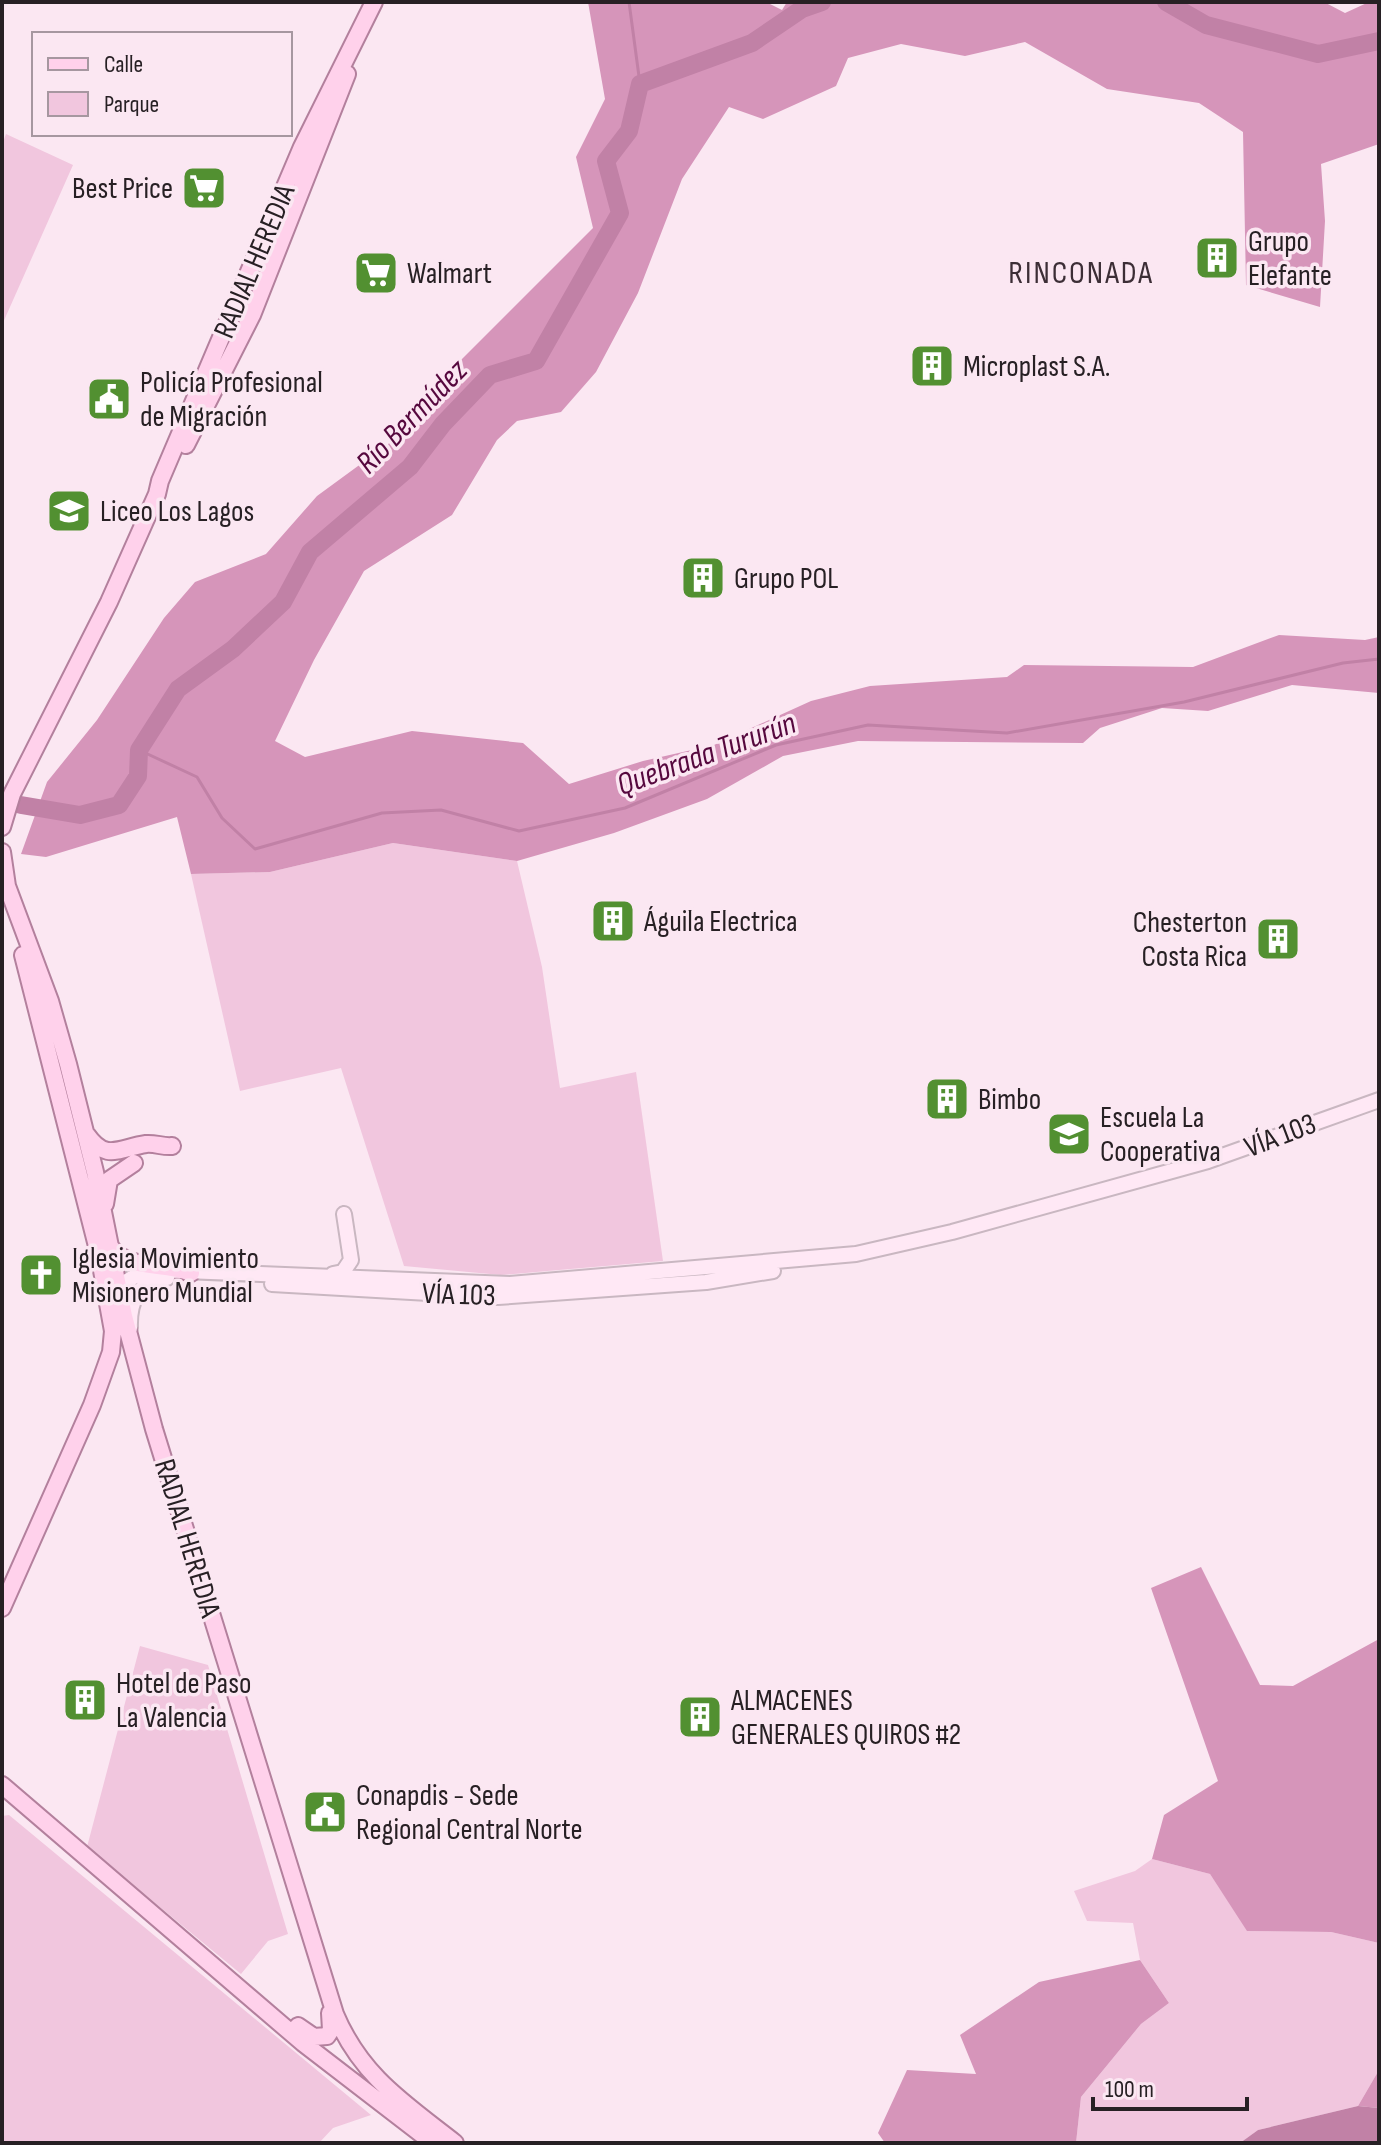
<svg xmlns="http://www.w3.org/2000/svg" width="1381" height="2145" font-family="'Sofia Sans Condensed',sans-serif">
	<rect width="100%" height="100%" fill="#fbe7f2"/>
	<path fill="#f1c6de" d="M 6,134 L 73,165 L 2,325 L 2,145 Z
		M 393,843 L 517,861 L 542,967 L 560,1088 L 636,1072 L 663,1261 L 501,1275 L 404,1266 L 341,1068 L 240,1091 L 191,874 L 270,872 Z
		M 140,1646 L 208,1665 L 288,1934 L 268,1941 L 241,1974 L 87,1847 Z
		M 9,1815 L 371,2115 L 333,2128 L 319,2143 L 2,2143 L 2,1816 Z
		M 1152,1859 L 1210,1874 L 1248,1931 L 1331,1932 L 1379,1943 L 1379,2070 L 1358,2106 L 1258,2130 L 1240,2143 L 1076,2143 L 1081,2097 L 1141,2024 L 1169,2003 L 1140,1960 L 1133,1923 L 1087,1921 L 1074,1891 L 1135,1871 Z"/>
	<path fill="#d695ba" d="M 588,2 L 766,2 L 782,10 L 787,2 L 1324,2 L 1345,13 L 1369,2 L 1379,2 L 1379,144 L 1321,164 L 1325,221 L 1320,307 L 1246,285 L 1243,132 L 1199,103 L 1107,89 L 1025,42 L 965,56 L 901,44 L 848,58 L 836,86 L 763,119 L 729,107 L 682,179 L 638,293 L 596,372 L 561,412 L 517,421 L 497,440 L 452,515 L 364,571 L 314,660 L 275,741 L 305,757 L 412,731 L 523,743 L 569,784 L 643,761 L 714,745 L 811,701 L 870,686 L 1007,677 L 1024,665 L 1193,667 L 1279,635 L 1365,640 L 1379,637 L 1379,693 L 1292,685 L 1208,711 L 1162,708 L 1100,728 L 1083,743 L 858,741 L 783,756 L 707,799 L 614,833 L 517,861 L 393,843 L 270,872 L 191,874 L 177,817 L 46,857 L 21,854 L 47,782 L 97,720 L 164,618 L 195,582 L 266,554 L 317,496 L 399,436 L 450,371 L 593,228 L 576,157 L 605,99 Z
		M 1201,1567 L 1260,1685 L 1293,1686 L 1379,1639 L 1379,1943 L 1331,1932 L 1247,1931 L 1210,1874 L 1152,1859 L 1164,1815 L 1218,1781 L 1151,1588 Z
		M 1140,1960 L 1169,2003 L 1141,2024 L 1081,2097 L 1076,2143 L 885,2143 L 878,2133 L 907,2070 L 976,2074 L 960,2035 L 1039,1982 Z
		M 1379,2070 L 1379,2108 L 1358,2106 Z"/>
	<path fill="#c181a6" d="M 1358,2106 L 1379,2108 L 1379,2143 L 1240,2143 L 1258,2130 Z"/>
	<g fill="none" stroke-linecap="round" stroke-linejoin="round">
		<path stroke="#c181a6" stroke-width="3" d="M 629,2 L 640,84
			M 139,750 L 197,777 L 222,818 L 255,849 L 382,813 L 441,810 L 519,831 L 625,808 L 776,745 L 868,725 L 1007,733 L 1184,702 L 1343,663 L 1379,659"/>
		<path stroke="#c181a6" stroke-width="18" d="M 1166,2 L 1206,25 L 1318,54 L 1379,41
			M 21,805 L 80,815 L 119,805 L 138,776 L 139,750 L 178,689 L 233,649 L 283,602 L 310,552 L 410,467 L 443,424 L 490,375 L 536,361 L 620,213 L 606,161 L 629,131 L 640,84 L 752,43 L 802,9 L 822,2"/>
		<g stroke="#c9b7c1" stroke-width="18">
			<path id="secondary" d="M 333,1274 L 343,1272 L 351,1260 L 344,1214
				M 272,1284 L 498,1297 L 706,1282 L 773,1271
				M 115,1297 C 122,1279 141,1272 159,1270 L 510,1284 L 856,1254 L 952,1232 L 1208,1161 L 1379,1100
				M 130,1328 C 129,1300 139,1281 167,1278"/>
		</g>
		<g stroke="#b3809d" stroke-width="20">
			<path id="primary" d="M 186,445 L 252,315 L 347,74
				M 2,827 L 12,794 L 109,602 L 157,494 L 160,481 L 302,147 L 374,2
				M 2,852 L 8,893
				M 7,886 L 50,1001 L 68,1064 L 95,1172 L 124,1316 L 154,1429 L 335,2014 C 361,2076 404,2103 455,2143
				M 87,1135 C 106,1162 119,1148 146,1144 C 155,1143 163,1147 172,1146
				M 105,1204 L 109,1180 L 134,1163
				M 109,1245 C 127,1272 163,1261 191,1273
				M 2,1608 L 92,1405 L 111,1352 L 113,1331 L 99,1254 L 23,955
				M 2,1785 L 303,2043 L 433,2143
				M 298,2026 L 314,2037 L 327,2036 L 331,2030 L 330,2013"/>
		</g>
		<use href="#secondary" stroke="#ffe8f5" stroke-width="14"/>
		<use href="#primary" stroke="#ffd1eb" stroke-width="16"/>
	</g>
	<defs>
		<g id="supermarket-square" transform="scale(2.3)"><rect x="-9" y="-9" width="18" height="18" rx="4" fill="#529031" stroke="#fbe7f2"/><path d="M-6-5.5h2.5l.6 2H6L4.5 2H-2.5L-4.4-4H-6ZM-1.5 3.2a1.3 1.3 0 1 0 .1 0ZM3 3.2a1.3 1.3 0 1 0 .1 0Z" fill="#fff"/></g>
		<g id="building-square" transform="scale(2.3)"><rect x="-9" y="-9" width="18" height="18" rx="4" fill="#529031" stroke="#fbe7f2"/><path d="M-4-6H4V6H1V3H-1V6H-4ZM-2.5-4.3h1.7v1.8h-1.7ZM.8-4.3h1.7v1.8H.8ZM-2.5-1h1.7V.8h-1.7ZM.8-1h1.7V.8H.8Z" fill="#fff"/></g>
		<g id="civic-square" transform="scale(2.3)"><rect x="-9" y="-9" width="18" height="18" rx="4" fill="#529031" stroke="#fbe7f2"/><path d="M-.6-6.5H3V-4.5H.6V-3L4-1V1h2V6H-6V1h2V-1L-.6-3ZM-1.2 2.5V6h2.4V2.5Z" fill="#fff"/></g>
		<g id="school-square" transform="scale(2.3)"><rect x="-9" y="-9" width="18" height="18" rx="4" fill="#529031" stroke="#fbe7f2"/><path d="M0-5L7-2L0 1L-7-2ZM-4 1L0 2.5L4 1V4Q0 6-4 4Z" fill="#fff"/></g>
		<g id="church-square" transform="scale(2.3)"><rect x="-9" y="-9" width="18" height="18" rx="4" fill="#529031" stroke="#fbe7f2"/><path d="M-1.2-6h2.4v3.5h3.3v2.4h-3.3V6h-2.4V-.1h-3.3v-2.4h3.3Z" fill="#fff"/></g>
	</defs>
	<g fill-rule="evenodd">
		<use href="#supermarket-square" x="204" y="188"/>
		<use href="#building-square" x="1217" y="258"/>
		<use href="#supermarket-square" x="376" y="273"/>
		<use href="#building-square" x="932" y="366"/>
		<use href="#civic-square" x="109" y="399"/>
		<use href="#school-square" x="69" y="511"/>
		<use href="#building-square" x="703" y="578"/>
		<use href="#building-square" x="613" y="921"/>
		<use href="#building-square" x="1278" y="939"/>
		<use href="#building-square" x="947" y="1099"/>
		<use href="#school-square" x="1069" y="1134"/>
		<use href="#church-square" x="41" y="1275"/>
		<use href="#building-square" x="85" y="1700"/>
		<use href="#building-square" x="700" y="1717"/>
		<use href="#civic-square" x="325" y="1812"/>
	</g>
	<g text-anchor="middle" stroke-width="7" stroke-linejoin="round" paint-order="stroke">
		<g font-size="30" fill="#272024" stroke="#fbe7f2" text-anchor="start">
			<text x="173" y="198" text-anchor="end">Best Price</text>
			<text x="1248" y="251">Grupo<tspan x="1248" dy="34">Elefante</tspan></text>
			<text x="407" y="283">Walmart</text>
			<text x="963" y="376">Microplast S.A.</text>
			<text x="140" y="392">Policía Profesional<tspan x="140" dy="34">de Migración</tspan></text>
			<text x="100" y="521">Liceo Los Lagos</text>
			<text x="734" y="588">Grupo POL</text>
			<text x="644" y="931">Águila Electrica</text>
			<text x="1247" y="932" text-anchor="end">Chesterton<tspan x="1247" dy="34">Costa Rica</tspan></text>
			<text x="978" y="1109">Bimbo</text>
			<text x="1100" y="1127">Escuela La<tspan x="1100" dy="34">Cooperativa</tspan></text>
			<text x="72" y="1268">Iglesia Movimiento<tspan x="72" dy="34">Misionero Mundial</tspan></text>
			<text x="116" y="1693">Hotel de Paso<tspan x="116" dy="34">La Valencia</tspan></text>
			<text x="731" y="1710">ALMACENES<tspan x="731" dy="34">GENERALES QUIROS #2</tspan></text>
			<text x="356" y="1805">Conapdis - Sede<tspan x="356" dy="34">Regional Central Norte</tspan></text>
		</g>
		<g font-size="30" fill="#272024" stroke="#fbe7f2">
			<text transform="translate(254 261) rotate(-67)" y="10">RADIAL HEREDIA</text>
			<text transform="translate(1280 1135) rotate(-21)" y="10">VÍA 103</text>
			<text transform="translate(459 1294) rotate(2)" y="10">VÍA 103</text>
			<text transform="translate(188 1538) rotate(73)" y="10">RADIAL HEREDIA</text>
		</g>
		<g font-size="32" letter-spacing="2" fill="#3c2e36" stroke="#fbe7f2">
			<text x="1081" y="283">RINCONADA</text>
		</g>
		<g font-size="32" font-style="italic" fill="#56083e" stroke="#fbe7f2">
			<text transform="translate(411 416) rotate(-46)" y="11">Río Bermúdez</text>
			<text transform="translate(706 753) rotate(-20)" y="11">Quebrada Tururún</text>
		</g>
	</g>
	<rect width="1381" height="2145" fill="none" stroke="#272024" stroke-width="8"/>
	<rect x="32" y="32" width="260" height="104" fill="#fbe7f2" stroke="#a697a0" stroke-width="2"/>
	<rect x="48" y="58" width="40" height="12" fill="#ffd1eb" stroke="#a697a0" stroke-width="2"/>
	<text x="104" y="72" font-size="24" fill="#272024">Calle</text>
	<rect x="48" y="92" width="40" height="24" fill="#f1c6de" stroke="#a697a0" stroke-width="2"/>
	<text x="104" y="112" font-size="24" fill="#272024">Parque</text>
	<path d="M1093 2097v12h154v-12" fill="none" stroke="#272024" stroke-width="4"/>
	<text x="1105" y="2097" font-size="24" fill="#272024" stroke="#fbe7f2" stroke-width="6" paint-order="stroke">100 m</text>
</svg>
